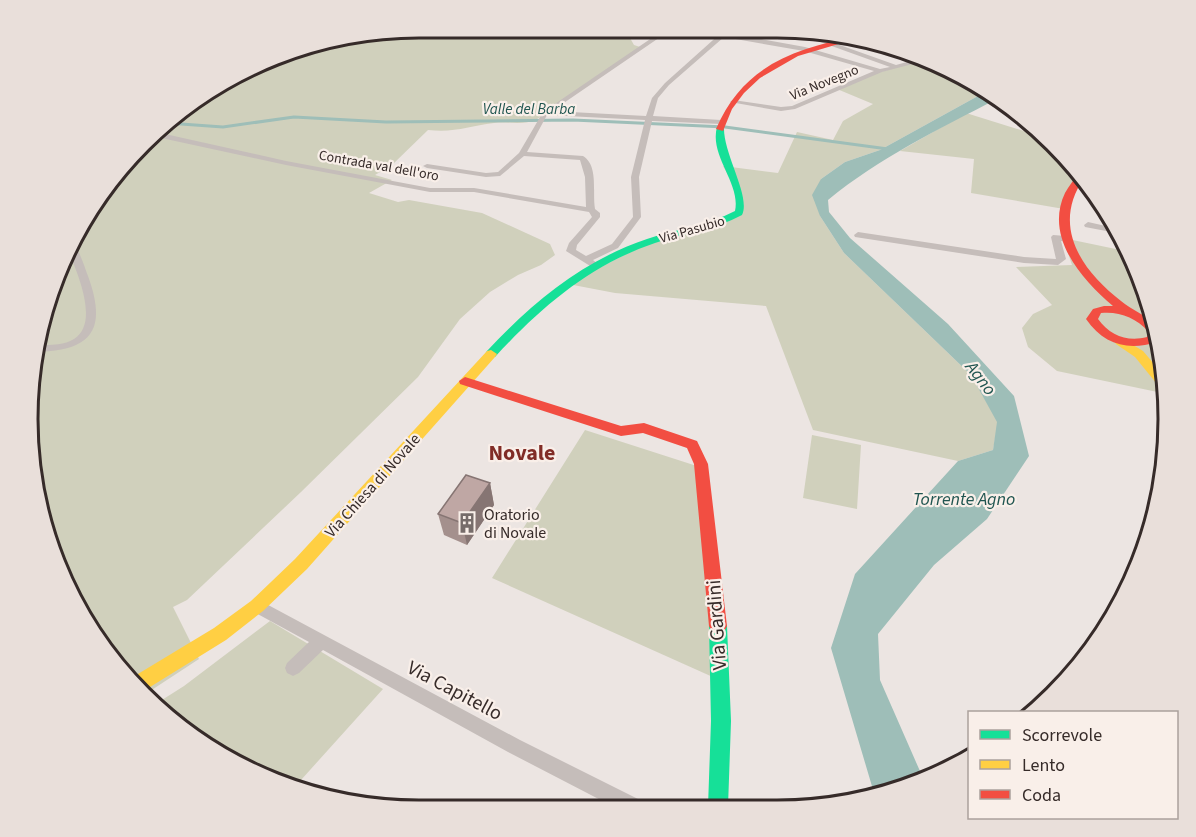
<svg xmlns="http://www.w3.org/2000/svg" width="1196" height="837" font-family="'Source Sans 3',sans-serif">
	<rect width="100%" height="100%" fill="#ece5e2"/>
	<path fill="#d0d0bc" d="M 418,27 L 626,31 L 634,45 L 643,48 L 562,101 L 550,106 C 547,111 543,116 537,119 C 523,126 508,121 494,123 C 469,126 455,133 428,130 L 392,165 L 375,175 L 392,180 L 369,193 L 398,202 L 409,200 L 482,213 L 550,244 L 555,255 L 541,265 L 518,275 L 490,292 L 460,319 L 418,377 L 301,492 L 187,600 L 173,607 L 199,659 L 144,695 L 124,677 L 67,591 L 30,470 L 30,367 L 57,268 L 124,161 L 201,93 L 317,40 Z
		M 922,60 L 974,80 L 987,91 L 880,150 L 845,162 L 821,179 L 820,216 L 844,253 L 971,375 L 998,422 L 993,450 L 958,461 L 813,430 L 766,306 L 615,293 L 568,284 L 644,245 L 738,213 L 740,195 L 723,166 L 778,173 L 797,132 L 833,140 L 843,121 L 873,104 L 837,89 L 863,77 Z
		M 966,113 L 1043,137 L 1072,160 L 1084,177 L 1064,209 L 971,193 L 974,159 L 900,151 Z
		M 1063,238 L 1130,252 C 1150,297 1165,344 1167,394 L 1057,371 L 1028,347 L 1022,328 L 1033,314 L 1052,305 L 1016,267 L 1072,265 Z
		M 585,430 L 703,468 L 715,678 L 492,578 Z
		M 812,435 L 861,445 L 857,509 L 803,498 Z
		M 270,621 L 383,689 L 301,780 L 298,789 L 246,770 L 180,729 L 154,705 L 184,686 Z"/>
	<path fill="#9ebeb8" d="M 987,91 L 997,99 C 939,129 879,158 828,200 L 829,212 L 850,238 L 948,324 L 1014,396 L 1029,456 L 987,519 L 934,565 L 878,634 L 880,680 L 923,778 L 874,793 L 831,648 L 855,574 L 958,461 L 993,450 L 997,422 L 971,375 L 844,253 L 820,216 L 812,195 L 821,179 L 845,162 L 880,150 Z"/>
	<g fill="none" stroke-linecap="round" stroke-linejoin="round">
		<path stroke="#9ebeb8" stroke-width="3" d="M 167,123 L 223,127 L 294,117 L 386,122 L 573,120 L 725,127 L 888,149"/>
		<path fill="#c5bdba" fill-rule="evenodd" d="M 662,31 L 669,31 L 552,111 L 646,116 L 652,98 L 665,83 L 722,32 L 805,47 L 880,69 L 890,67 L 815,40 L 816,34 L 822,34 L 820,38 L 896,65 L 918,59 L 924,61 L 882,72 L 795,109 L 781,111 L 730,102 L 733,100 L 781,107 L 792,106 L 874,71 L 804,51 L 724,37 L 669,85 L 658,98 L 653,116 L 721,120 L 725,122 L 721,124 L 652,121 L 639,177 L 641,217 L 618,248 L 593,260 L 600,266 L 595,269 L 566,251 L 569,243 L 592,217 L 589,212 L 474,192 L 430,192 L 286,165 L 152,136 L 156,132 L 286,161 L 430,188 L 474,188 L 586,207 L 585,177 L 580,160 L 524,156 L 500,176 L 486,177 L 427,168 L 423,166 L 427,164 L 486,173 L 498,172 L 519,153 L 543,112 ZM 547,115 L 645,120 L 631,177 L 633,217 L 612,244 L 586,256 L 576,250 L 577,245 L 600,217 L 600,213 L 595,209 C 592,192 599,166 583,156 L 527,152 Z
			M 1088,222 L 1119,229 L 1122,234 L 1085,227 L 1084,225 Z
			M 858,232 L 1024,257 L 1056,259 L 1051,237 L 1053,235 L 1066,236 L 1071,239 L 1066,242 L 1061,241 L 1066,259 L 1058,265 L 1024,263 L 855,237 L 854,235 Z
			M 73,243 C 80,251 84,266 88,276 C 108,331 91,351 34,352 L 36,345 C 48,345 63,346 74,339 C 100,323 77,272 68,250 Z
			M 257,599 L 520,740 L 642,801 L 644,808 L 616,808 L 508,752 L 323,650 L 299,673 L 293,676 L 287,673 L 285,668 L 287,663 L 309,642 L 252,611 L 249,606 L 252,601 Z"/>
		<path fill="#16e098" fill-rule="evenodd" d="M 717,127 L 724,129 C 724,155 751,197 742,215 C 715,230 684,233 655,243 C 590,265 541,307 495,357 L 487,357 L 485,354 L 487,351 C 533,302 582,261 647,239 C 676,229 707,226 735,211 C 741,183 709,156 717,127 Z
			M 718,618 L 724,620 L 727,626 L 731,721 L 728,807 L 708,807 L 711,721 L 709,626 L 712,620 Z"/>
		<path fill="#ffcf43" fill-rule="evenodd" d="M 1120,337 L 1143,351 L 1166,378 L 1166,390 L 1161,389 L 1135,357 L 1116,344 L 1114,341 Z
			M 491,350 L 497,354 L 495,357 L 307,569 L 263,611 L 226,640 L 142,692 L 128,680 L 214,628 L 251,601 L 295,559 L 487,351 Z"/>
		<path fill="#f24e42" fill-rule="evenodd" d="M 857,36 L 862,37 L 798,56 L 760,78 L 744,93 L 732,109 L 723,131 L 716,129 C 743,66 793,49 857,36 Z
			M 1079,173 L 1084,178 C 1051,226 1081,270 1121,301 C 1132,310 1146,315 1156,325 L 1159,339 L 1157,342 C 1128,351 1104,345 1086,319 L 1093,309 L 1104,306 L 1113,306 C 1082,280 1044,237 1065,193 C 1069,186 1074,179 1079,173 ZM 1101,313 C 1119,311 1136,318 1148,331 L 1147,337 C 1128,342 1110,336 1098,319 Z
			M 465,377 L 621,426 L 644,423 L 697,441 L 708,464 L 727,626 L 724,632 L 718,634 L 712,632 L 709,626 L 694,464 L 687,448 L 643,433 L 621,436 L 460,384 L 459,381 Z"/>
	</g>
	<path fill="#a4908d" d="M 490,483 L 494,505 L 467,545 L 444,535 L 438,514 Z"/>
	<path fill="#867573" d="M 490,483 L 494,505 L 467,545 L 462,523 Z"/>
	<path fill="#bfa7a4" stroke="#867573" stroke-width="1.5" d="M 466,475 L 490,483 L 462,523 L 438,514 Z"/>
	<defs>
		<g id="building-bare" transform="scale(1.62)"><path d="M-4-6H4V6H1V3H-1V6H-4ZM-2.5-4.3h1.7v1.8h-1.7ZM.8-4.3h1.7v1.8H.8ZM-2.5-1h1.7V.8h-1.7ZM.8-1h1.7V.8H.8Z" fill="#766c6a" stroke="#f9efe9" stroke-width="2.5" paint-order="stroke"/></g>
	</defs>
	<g fill-rule="evenodd">
		<use href="#building-bare" x="467" y="523"/>
	</g>
	<g text-anchor="middle" stroke-width="4.5" stroke-linejoin="round" paint-order="stroke">
		<g font-size="14" fill="#362b29" stroke="#f9efe9">
			<text transform="translate(824 82) rotate(-22)" y="5">Via Novegno</text>
			<text transform="translate(379 165) rotate(10)" y="5">Contrada val dell'oro</text>
			<text transform="translate(692 229) rotate(-16)" y="5">Via Pasubio</text>
		</g>
		<g font-size="15" font-style="italic" fill="#205550" stroke="#f9efe9">
			<text x="529" y="114">Valle del Barba</text>
		</g>
		<g font-size="16" fill="#362b29" stroke="#f9efe9">
			<text transform="translate(372 485) rotate(-48)" y="6">Via Chiesa di Novale</text>
		</g>
		<g font-size="16" fill="#362b29" stroke="#f9efe9" text-anchor="start">
			<text x="484" y="520">Oratorio<tspan x="484" dy="18">di Novale</tspan></text>
		</g>
		<g font-size="18" font-style="italic" fill="#205550" stroke="#f9efe9">
			<text transform="translate(981 378) rotate(52)" y="6">Agno</text>
			<text x="964" y="505">Torrente Agno</text>
		</g>
		<g font-size="20" fill="#362b29" stroke="#f9efe9">
			<text transform="translate(716 625) rotate(-94)" y="7">Via Gardini</text>
			<text transform="translate(455 690) rotate(28)" y="7">Via Capitello</text>
		</g>
		<g font-size="22" font-weight="bold" fill="#812c26" stroke="#f9efe9">
			<text x="522" y="460">Novale</text>
		</g>
	</g>
	<path d="M0 0H1196V837H0ZM419 38H777A381 381 0 0 1 1158 419V419A381 381 0 0 1 777 800H419A381 381 0 0 1 38 419V419A381 381 0 0 1 419 38Z" fill="#e9dfda" fill-rule="evenodd"/>
	<path fill="none" stroke="#362b29" stroke-width="3" d="M419 38H777A381 381 0 0 1 1158 419V419A381 381 0 0 1 777 800H419A381 381 0 0 1 38 419V419A381 381 0 0 1 419 38Z"/>
	<rect x="968" y="711" width="210" height="108" fill="#f9efe9" stroke="#aba19c" stroke-width="1.5"/>
	<rect x="980" y="730" width="30" height="9" fill="#16e098" stroke="#aba19c" stroke-width="1.5"/>
	<text x="1022" y="741" font-size="18" fill="#362b29">Scorrevole</text>
	<rect x="980" y="760" width="30" height="9" fill="#ffcf43" stroke="#aba19c" stroke-width="1.5"/>
	<text x="1022" y="771" font-size="18" fill="#362b29">Lento</text>
	<rect x="980" y="790" width="30" height="9" fill="#f24e42" stroke="#aba19c" stroke-width="1.5"/>
	<text x="1022" y="801" font-size="18" fill="#362b29">Coda</text>
</svg>
